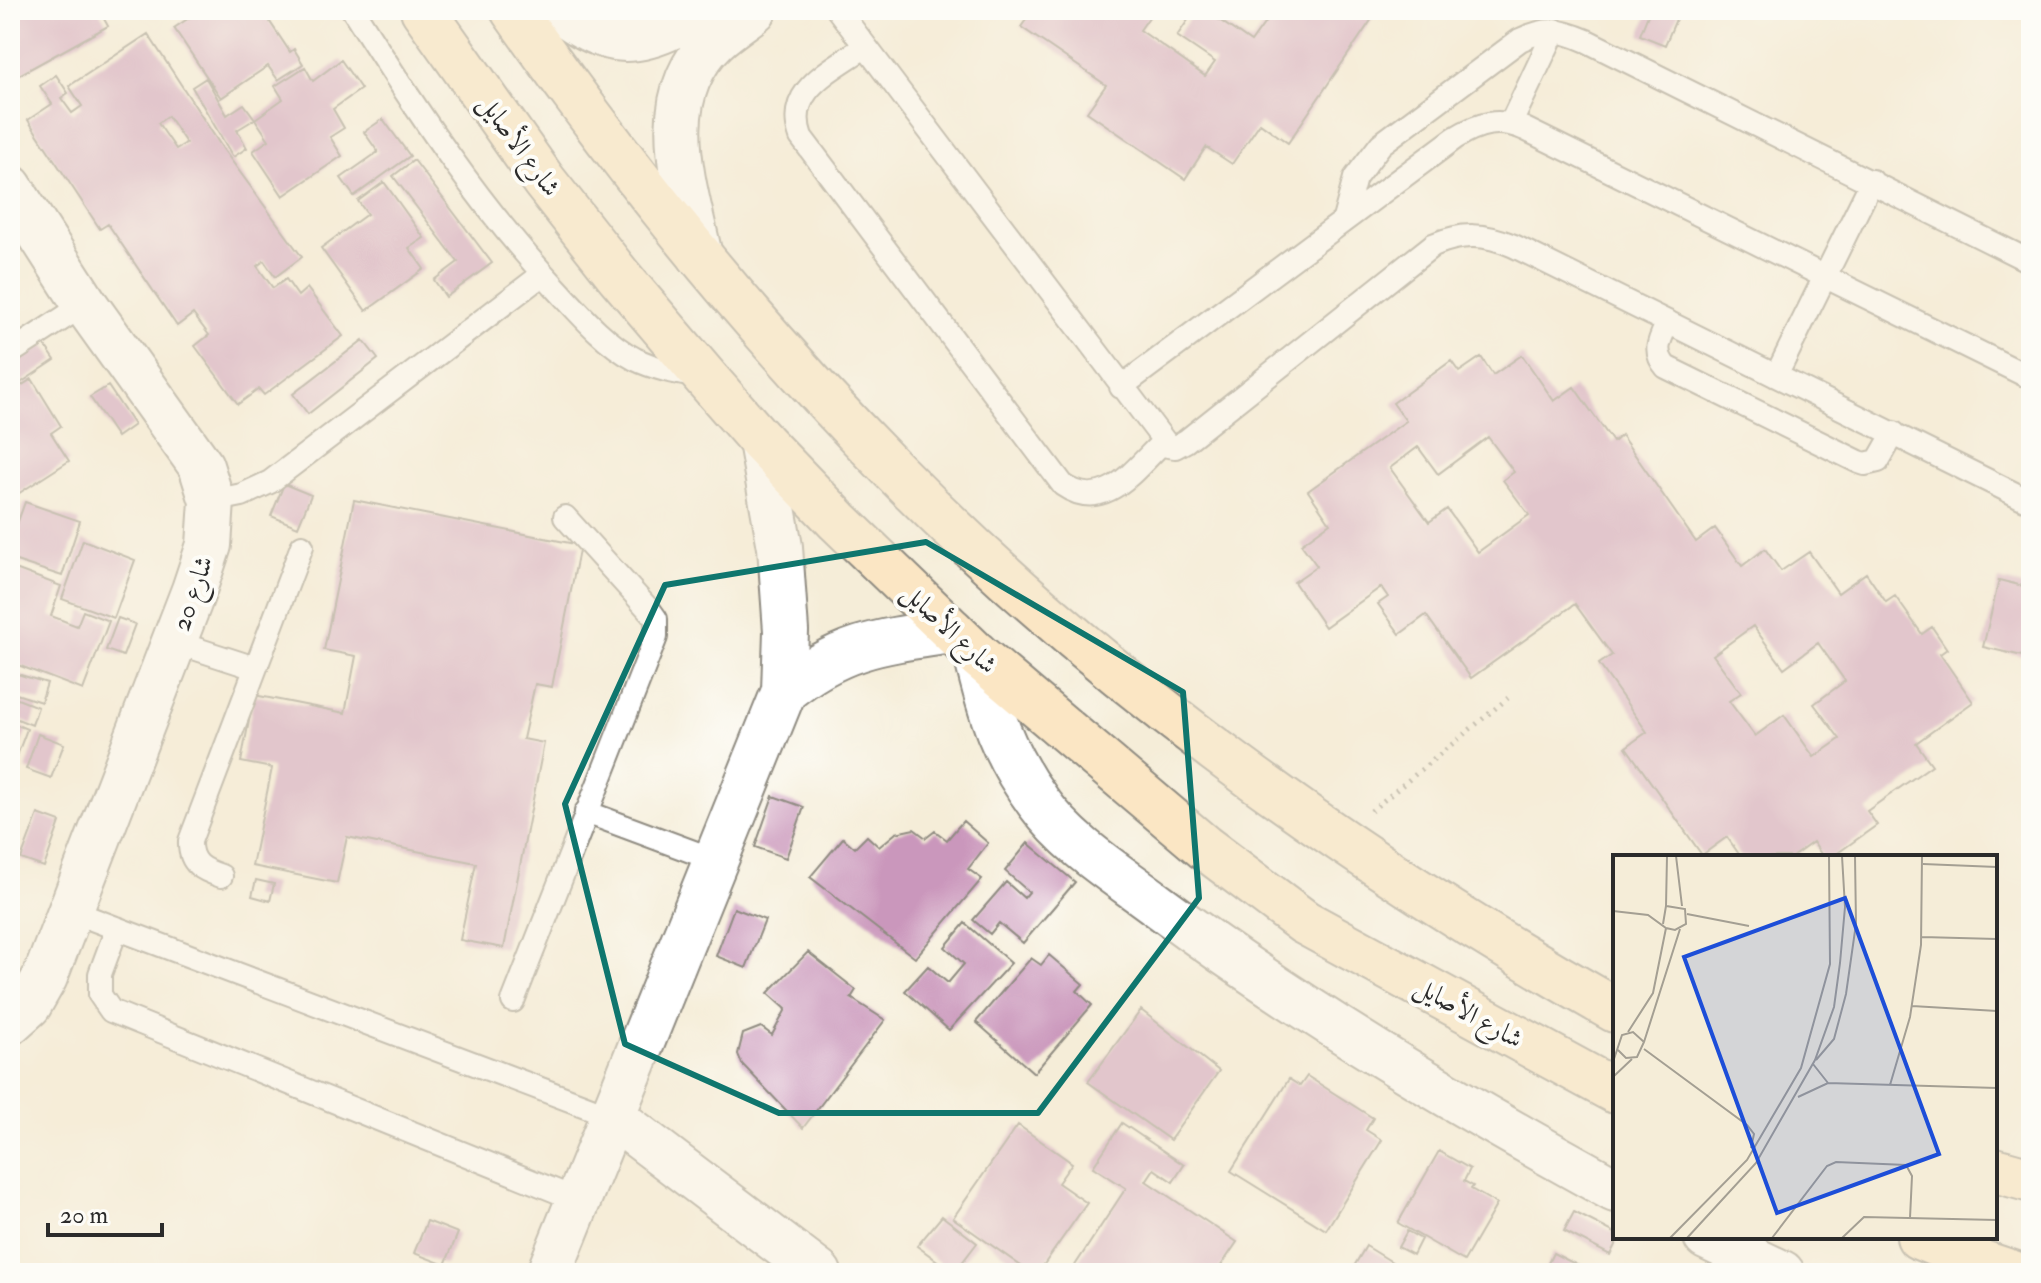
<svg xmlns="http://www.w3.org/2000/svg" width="2041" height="1283" font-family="'IM FELL Double Pica',Amiri,serif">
	<rect width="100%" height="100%" fill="#fdfcf7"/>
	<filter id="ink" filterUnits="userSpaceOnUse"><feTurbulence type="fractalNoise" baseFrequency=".0125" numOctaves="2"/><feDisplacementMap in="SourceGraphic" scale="16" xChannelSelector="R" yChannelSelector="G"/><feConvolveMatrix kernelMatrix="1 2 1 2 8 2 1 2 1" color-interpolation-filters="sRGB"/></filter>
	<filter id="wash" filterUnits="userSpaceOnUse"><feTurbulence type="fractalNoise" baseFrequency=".006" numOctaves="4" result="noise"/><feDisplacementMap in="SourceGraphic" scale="32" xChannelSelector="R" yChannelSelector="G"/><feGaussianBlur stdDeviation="1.8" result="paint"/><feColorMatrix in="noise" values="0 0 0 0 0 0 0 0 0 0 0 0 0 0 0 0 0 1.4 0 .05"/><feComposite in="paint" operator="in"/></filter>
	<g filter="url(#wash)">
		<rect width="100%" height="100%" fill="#f5edd8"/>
		<g id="blocks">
			<path fill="#ca97bc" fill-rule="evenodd" d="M 10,10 L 99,10 L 108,26 L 10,80 Z
				M 201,10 L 262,10 L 290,52 L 294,49 L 303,64 L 278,80 L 268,66 L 221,98 L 174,28 Z
				M 1033,10 L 1154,10 L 1140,30 L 1205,76 L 1215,62 L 1177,36 L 1195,10 L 1205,10 L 1251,42 L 1274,10 L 1378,10 L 1288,143 L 1260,123 L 1232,164 L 1206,147 L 1185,179 L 1087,112 L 1106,85 L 1021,27 Z
				M 1650,10 L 1680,10 L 1665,45 L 1640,35 Z
				M 148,34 L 223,149 L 302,257 L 275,277 L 264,261 L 257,266 L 273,288 L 286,279 L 298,296 L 307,288 L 343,336 L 264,395 L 259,389 L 238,404 L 195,346 L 209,335 L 193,314 L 177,326 L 108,224 L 100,229 L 28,120 L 52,104 L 40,86 L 56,75 L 68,93 L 61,98 L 72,113 L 82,106 L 69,86 ZM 168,116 L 186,143 L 176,149 L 158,123 Z
				M 341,60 L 361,89 L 333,109 L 344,128 L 330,137 L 342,156 L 283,196 L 253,151 L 269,140 L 255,119 L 283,99 L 275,86 L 305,67 L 313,81 Z
				M 206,78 L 227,115 L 244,104 L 255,119 L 237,130 L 247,148 L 233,157 L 192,87 Z
				M 383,119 L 410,156 L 354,196 L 341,178 L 378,152 L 364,132 Z
				M 414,160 L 492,263 L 446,297 L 434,280 L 458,262 L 393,176 Z
				M 384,182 L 424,238 L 409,248 L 424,269 L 366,311 L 321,248 L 367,214 L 358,201 Z
				M 10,300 L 20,315 L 10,321 Z
				M 363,340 L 378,359 L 308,414 L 293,394 Z
				M 44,344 L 55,360 L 10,390 L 10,367 Z
				M 1522,355 L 1554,401 L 1574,387 L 1613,442 L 1621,435 L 1696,542 L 1715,528 L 1742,566 L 1765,549 L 1781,571 L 1809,552 L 1838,593 L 1866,573 L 1886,602 L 1895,596 L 1922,634 L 1932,627 L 1947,649 L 1940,654 L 1973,702 L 1916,743 L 1932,765 L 1867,811 L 1877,825 L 1832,857 L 1823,857 L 1813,842 L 1792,857 L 1741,857 L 1727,837 L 1702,855 L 1626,747 L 1647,732 L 1599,664 L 1612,655 L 1575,604 L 1471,678 L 1426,615 L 1400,634 L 1378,604 L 1388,597 L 1381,587 L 1325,627 L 1294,582 L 1317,566 L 1301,544 L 1330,523 L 1308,491 L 1406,421 L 1393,403 L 1451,361 L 1459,372 L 1481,357 L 1493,375 ZM 1488,437 L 1514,472 L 1503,480 L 1529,515 L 1478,552 L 1447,509 L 1429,522 L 1390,468 L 1418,447 L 1438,474 ZM 1753,626 L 1784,668 L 1818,643 L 1845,681 L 1814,704 L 1840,739 L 1814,757 L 1784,715 L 1755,736 L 1729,701 L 1741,693 L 1713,655 Z
				M 32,379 L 61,426 L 51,433 L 69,461 L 10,499 L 10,393 Z
				M 108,386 L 134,425 L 117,437 L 90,397 Z
				M 284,484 L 311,495 L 298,527 L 271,516 Z
				M 354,500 L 580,545 L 552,687 L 535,684 L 523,739 L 544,743 L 504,948 L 460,940 L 476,863 L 347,837 L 337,883 L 252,866 L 272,768 L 241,762 L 254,695 L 345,713 L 356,656 L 324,650 Z
				M 25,502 L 80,521 L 62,576 L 10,559 L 10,534 L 13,535 Z
				M 83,540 L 135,560 L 114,618 L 62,599 Z
				M 10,567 L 61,586 L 51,616 L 77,626 L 83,611 L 109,621 L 83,690 L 10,662 Z
				M 1999,580 L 2031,588 L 2031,658 L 1983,647 Z
				M 118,618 L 135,624 L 123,656 L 106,650 Z
				M 14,673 L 47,683 L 41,702 L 10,692 Z
				M 10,696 L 38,707 L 32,725 L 10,716 Z
				M 10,722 L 27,729 L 10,774 Z
				M 38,734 L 64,744 L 51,778 L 26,769 Z
				M 773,796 L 804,807 L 786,858 L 755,847 Z
				M 38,814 L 60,822 L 44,867 L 21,859 Z
				M 963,821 L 988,843 L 968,869 L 982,879 L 915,958 L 810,877 L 843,838 L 855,848 L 867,836 L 879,847 L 896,833 L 914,829 L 926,838 L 935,831 L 947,840 Z
				M 1028,843 L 1075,882 L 1023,943 L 999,923 L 990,934 L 973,920 L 1006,882 L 1024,898 L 1029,892 L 1005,871 Z
				M 256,880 L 274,884 L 270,901 L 252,896 Z
				M 734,908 L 765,920 L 746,968 L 716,956 Z
				M 965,923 L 1011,963 L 949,1030 L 905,991 L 928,966 L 948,983 L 964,964 L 945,947 Z
				M 808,952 L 856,990 L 851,998 L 885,1020 L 803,1128 L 742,1064 L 738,1054 L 743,1034 L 761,1027 L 772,1035 L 786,1009 L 768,993 Z
				M 1049,955 L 1083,984 L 1077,991 L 1092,1005 L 1034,1073 L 976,1022 L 1031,958 L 1041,965 Z
				M 1141,1010 L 1219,1071 L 1170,1140 L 1088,1082 Z
				M 1307,1076 L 1373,1118 L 1366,1130 L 1382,1140 L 1326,1230 L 1231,1171 L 1289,1079 L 1300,1086 Z
				M 1122,1123 L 1184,1165 L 1173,1182 L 1154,1169 L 1146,1181 L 1237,1242 L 1216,1273 L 1070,1273 L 1126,1188 L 1093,1167 Z
				M 1018,1125 L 1072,1163 L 1058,1183 L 1087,1203 L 1038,1273 L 1031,1273 L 953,1218 Z
				M 1439,1151 L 1470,1169 L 1464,1181 L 1473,1186 L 1471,1189 L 1497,1204 L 1464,1261 L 1398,1223 Z
				M 1574,1212 L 1615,1233 L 1615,1237 L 1619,1237 L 1610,1255 L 1564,1231 Z
				M 942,1216 L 977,1243 L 954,1273 L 917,1246 Z
				M 427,1221 L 458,1233 L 445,1265 L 414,1253 Z
				M 1407,1231 L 1421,1239 L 1413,1255 L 1398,1247 Z
				M 1366,1246 L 1392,1262 L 1385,1273 L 1350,1273 Z
				M 1553,1253 L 1593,1273 L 1543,1273 Z"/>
		</g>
	</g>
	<g filter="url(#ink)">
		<use href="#blocks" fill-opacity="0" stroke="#908c82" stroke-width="2"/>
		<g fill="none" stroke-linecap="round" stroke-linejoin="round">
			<g stroke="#908c82" stroke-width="26">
				<path id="lane" d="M 353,10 C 414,107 479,206 558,290 C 581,315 605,343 635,359 C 655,369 678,373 700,377
					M 838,10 L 1168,446 L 1175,447 L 1186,441 L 1433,245 C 1462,233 1484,233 1514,246 L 2031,502
					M 864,47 C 831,71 784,90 801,137 L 1063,485 C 1105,514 1134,469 1163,442
					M 1511,123 L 1555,30
					M 1344,219 L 1355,178 L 1381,144 L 1520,40 C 1548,27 1559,29 1587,41 L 2031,262
					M 1668,322 C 1660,339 1652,351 1666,367 L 1859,462 L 1865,464 L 1878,461 L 1894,433
					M 10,353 L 85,304
					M 1776,376 L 1872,181
					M 1121,387 L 1455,138 C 1479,123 1499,118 1525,129 L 2031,378
					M 212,501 L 242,495 L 270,482 L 543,274
					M 175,642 L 255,668
					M 586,812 L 715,860
					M 221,876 C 203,870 189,864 190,841 L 302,546
					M 71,911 L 612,1116
					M 117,928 L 100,974 L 100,995 L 111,1011 L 578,1200
					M 513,1001 L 656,637 L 656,619 L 651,612 L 565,517"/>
			</g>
			<g stroke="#908c82" stroke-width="48">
				<path id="street" d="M 559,10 C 602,41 627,49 675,25 C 685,20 695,16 703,10
					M 10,187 L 85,304 L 201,466 L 212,501 L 209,545 L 194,590 L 45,977 L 29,1005 L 10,1022
					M 700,256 C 685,185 653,99 715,40 C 727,29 741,20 754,10
					M 976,654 C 990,714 1002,753 1039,803 C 1070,846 1117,874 1158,905 C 1302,1012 1458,1104 1615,1190
					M 784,691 C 840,645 882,641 952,631
					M 612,1116 L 819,1273
					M 1706,1237 L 1782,1273
					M 549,1273 L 784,691 L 786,631 L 780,547 L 761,441"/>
			</g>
			<g stroke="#908c82" stroke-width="48">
				<path id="secondary" d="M 423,10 L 544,181 L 619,276 L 706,378 L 761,441 L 838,521 L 976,654 L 1204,847 L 1304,922 L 1615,1091
					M 513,10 C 627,172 753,328 892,469 C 1100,681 1356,864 1615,1010
					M 1995,1170 L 2031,1180
					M 1919,1237 L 1974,1260 L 2013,1273"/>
			</g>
			<path stroke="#908c82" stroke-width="5" stroke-dasharray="2 6" stroke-linecap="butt" d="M 1371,811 L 1508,698"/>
			<use href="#lane" stroke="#fff" stroke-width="22"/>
			<use href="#street" stroke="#fff" stroke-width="44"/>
			<use href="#secondary" stroke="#fbe6c4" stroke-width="44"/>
		</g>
	</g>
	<path d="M0 0H2041V1283H0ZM 926,542 L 1183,692 L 1199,898 L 1038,1113 L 779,1113 L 625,1044 L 565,804 L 665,585 Z" fill="#f5edd8" fill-opacity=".55" fill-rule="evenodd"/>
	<path fill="none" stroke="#0f766e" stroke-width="6" stroke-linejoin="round" d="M 926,542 L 1183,692 L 1199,898 L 1038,1113 L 779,1113 L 625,1044 L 565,804 L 665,585 Z"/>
	<g text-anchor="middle" stroke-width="8" stroke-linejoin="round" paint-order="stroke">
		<g font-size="26" fill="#2b2b2b" stroke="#fdfcf7">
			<text transform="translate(520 145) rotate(54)" y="9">شارع الأصايل</text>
			<text transform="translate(192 593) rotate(-71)" y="9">شارع 20</text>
			<text transform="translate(950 628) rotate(43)" y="9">شارع الأصايل</text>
			<text transform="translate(1469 1012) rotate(29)" y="9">شارع الأصايل</text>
		</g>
	</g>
	<g transform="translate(1613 855)">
		<rect width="384" height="384" fill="#f5edd8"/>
		<path fill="none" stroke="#a49f93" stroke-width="2" d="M 63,1 L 69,51M 310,9 L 384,12M 53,51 L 54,1M 0,56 L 35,60 L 53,73 L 62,75 L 73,69 L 72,54 L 53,51 L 50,69M 74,59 L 136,71M 309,82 L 384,84M 299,151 L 384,156M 15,177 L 40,138 L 53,73M 31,187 L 67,74M 31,194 L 134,270 L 141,279 L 138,293M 203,205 L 221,184 L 233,139 L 243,69 L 242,1M 0,207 L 9,180 L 20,177 L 31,187 L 24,202 L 13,203 L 5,195M 200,209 L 215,228M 0,222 L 19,204M 277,230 L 297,162 L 308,90 L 309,1M 185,242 L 215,228 L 384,233M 57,383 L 134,305 L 188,213 L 217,109 L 216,1M 74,383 L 143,308 L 202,205 L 221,152 L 227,108 L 232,52 L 229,1M 159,383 L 214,311 L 223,307 L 293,310 L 299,321 L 297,363M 229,383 L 251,362 L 384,365"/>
		<path fill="#1d4ed8" fill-opacity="0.15" stroke="#1d4ed8" stroke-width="4" d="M 232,43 L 326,299 L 164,358 L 71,102 Z"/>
		<rect width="384" height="384" fill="none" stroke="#2b2b2b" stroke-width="4"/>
	</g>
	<rect width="2041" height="1283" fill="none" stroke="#fdfcf7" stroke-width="40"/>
	<path d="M48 1223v12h114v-12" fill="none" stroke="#2b2b2b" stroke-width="4"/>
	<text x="60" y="1223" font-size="24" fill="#2b2b2b" stroke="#fdfcf7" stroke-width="6" paint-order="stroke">20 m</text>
</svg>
